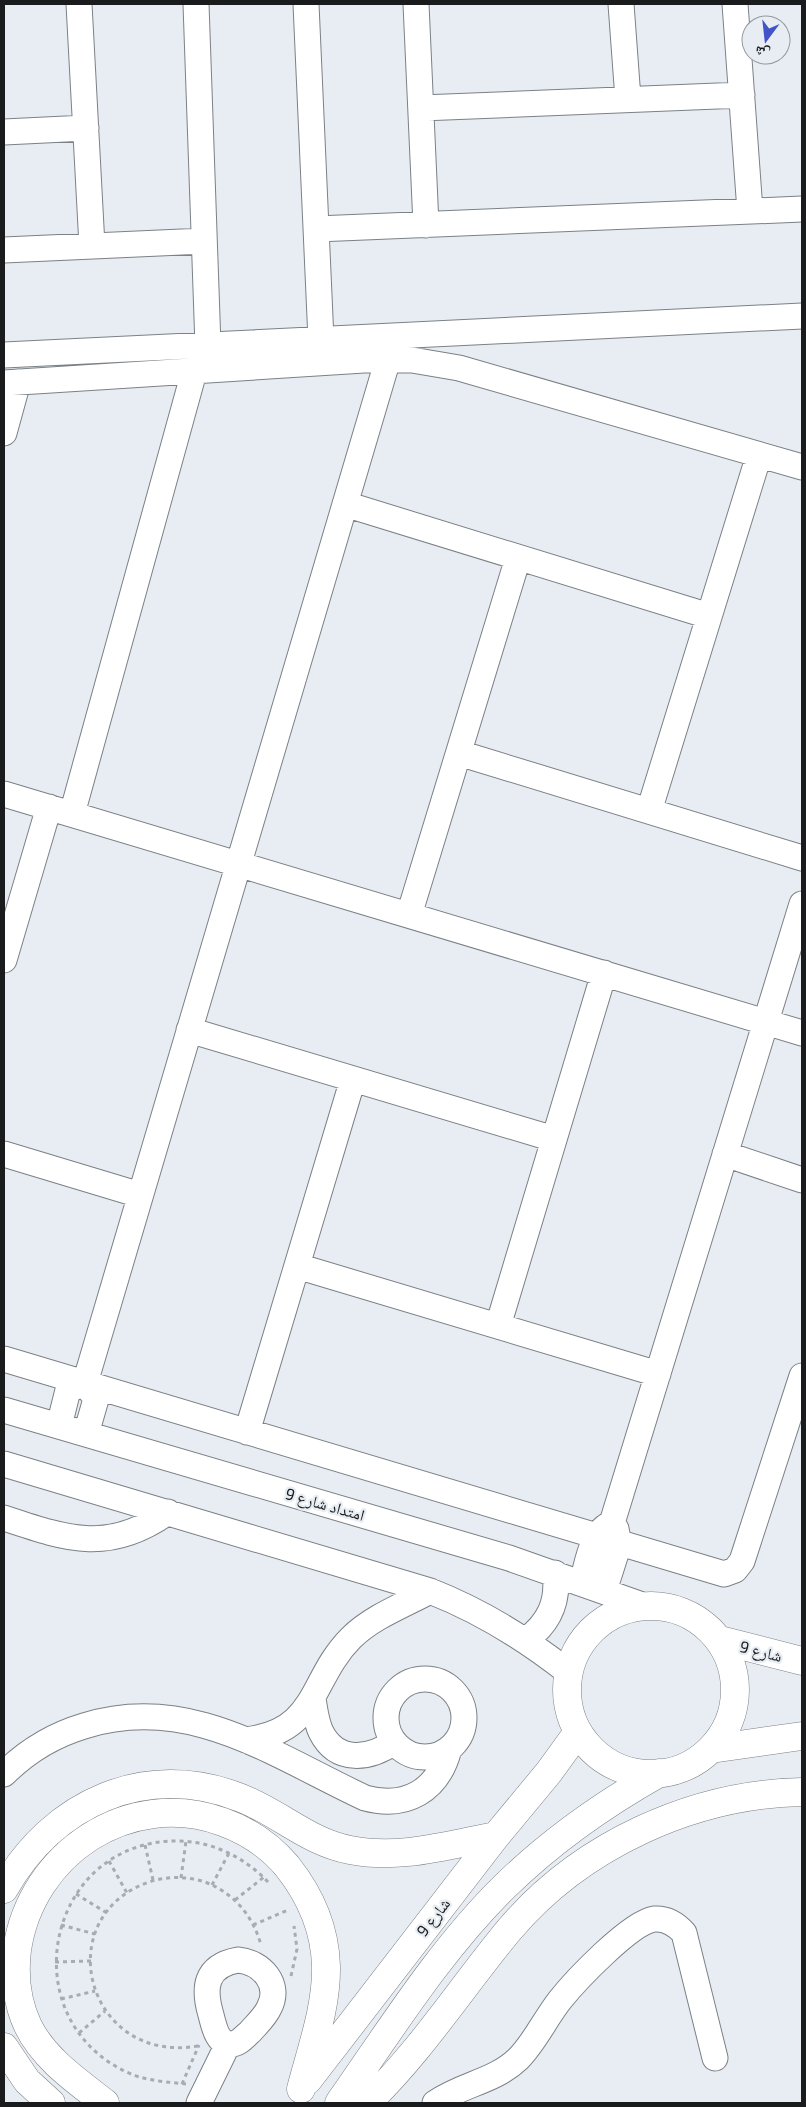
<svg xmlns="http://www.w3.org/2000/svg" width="806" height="2107" font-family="'Exo 2','Noto Naskh Arabic',sans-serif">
	<rect width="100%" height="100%" fill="#e7edf3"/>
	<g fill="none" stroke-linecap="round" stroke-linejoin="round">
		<g stroke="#7b8186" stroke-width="27">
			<path id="minor" d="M 79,4 L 92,246
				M 196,4 L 208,346
				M 306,4 L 321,340
				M 416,4 L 426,225
				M 621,4 L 628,99
				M 735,4 L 750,211
				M 421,108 L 742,95
				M 4,132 L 86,128
				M 316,229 L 802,209
				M 4,250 L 204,241
				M 4,355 L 802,316
				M 4,383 L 364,360 L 412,360 L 459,368 L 802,467
				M 4,433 L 18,382
				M 345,504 L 709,616
				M 459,753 L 802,858
				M 4,794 L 802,1033
				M 649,811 L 759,455
				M 72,814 L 194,372
				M 409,915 L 518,558
				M 4,960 L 49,807
				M 189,1030 L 554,1139
				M 4,1154 L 140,1195
				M 725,1154 L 802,1180
				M 297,1266 L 658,1374
				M 498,1326 L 604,973
				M 4,1359 L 724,1574 L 735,1570 L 742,1561 L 802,1376
				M 85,1383 L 388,359
				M 85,1383 L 96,1399 L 86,1434
				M 4,1410 L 509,1558 L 645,1606
				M 59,1426 L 68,1390 L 85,1383
				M 247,1432 L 353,1079
				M 4,1464 L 430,1591 C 481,1611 525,1638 568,1672
				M 4,1518 C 67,1539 109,1554 168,1512
				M 582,1582 C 588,1562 591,1532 612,1523 L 802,904
				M 604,1591 L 619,1544 L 616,1529
				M 526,1640 C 549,1623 559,1602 555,1573
				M386 1718a39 39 0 1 1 78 0a39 39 0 1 1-78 0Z
				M 313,1699 C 315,1710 316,1722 321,1732 C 337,1764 370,1759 394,1742
				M 246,1740 C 319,1731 309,1680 351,1638 C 372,1617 404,1605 430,1591
				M 4,1774 C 26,1752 54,1735 84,1726 C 189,1693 273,1755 365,1798 C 406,1809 438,1791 449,1749
				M 238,1960 C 261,1962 282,1984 269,2008 C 265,2017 256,2025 250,2032 C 244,2037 239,2044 231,2044 C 217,2044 214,2026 211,2015 C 203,1988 205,1966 238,1960 Z
				M 199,2103 L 228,2044
				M 435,2103 C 462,2084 494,2082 518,2059 C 535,2042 545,2019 560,2000 C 576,1980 630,1923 654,1919 C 667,1918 676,1924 684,1933 L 715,2058"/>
		</g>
		<g stroke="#7b8186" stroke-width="29">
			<path id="major" d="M567 1690a84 84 0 1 1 168 0a84 84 0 1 1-168 0Z
				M 720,1640 L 802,1661
				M 711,1749 L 802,1736
				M 4,1889 C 52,1803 146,1760 241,1798 C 280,1813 308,1842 350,1850 C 399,1860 448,1845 496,1836
				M 4,2047 L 27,2081 L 51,2103
				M 308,2080 L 496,1836 L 549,1772 L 578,1732
				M 105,2103 C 77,2081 44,2059 28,2026 C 17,2003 14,1975 17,1950 C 31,1853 129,1788 223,1822 C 248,1831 270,1846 287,1866 C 310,1895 325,1929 326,1966 C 327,2007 311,2050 301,2089
				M 339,2103 C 391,2029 440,1950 504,1887 C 551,1841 602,1805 659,1773
				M 367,2103 C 421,2051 461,1988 509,1930 C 580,1846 692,1794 802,1792"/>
		</g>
		<path stroke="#a7acb1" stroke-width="3" stroke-dasharray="4 4" stroke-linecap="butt" d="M 145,1845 L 153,1880
			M 109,1861 L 127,1893
			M 181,1878 L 186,1841
			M 212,1885 L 229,1853
			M 76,1894 L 107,1913
			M 235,1900 L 264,1877
			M 61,1925 L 95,1934
			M 253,1925 L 288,1910
			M 55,1962 L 91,1961
			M 291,1976 L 297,1949 L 294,1926
			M 61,1999 L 95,1991
			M 79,2033 L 105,2011
			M 198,2046 C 86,2065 48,1917 149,1882 C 167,1876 187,1876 205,1882 C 234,1893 253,1916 261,1945
			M 182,2084 L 199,2045
			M 186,2084 C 168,2082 148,2081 131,2074 C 8,2021 46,1838 180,1841 C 215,1842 247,1859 270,1884"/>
		<use href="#minor" stroke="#fff" stroke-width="25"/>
		<use href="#major" stroke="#fff" stroke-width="28"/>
	</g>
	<g text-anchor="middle" stroke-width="4.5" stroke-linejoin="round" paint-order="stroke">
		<g font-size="16" fill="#191b1d" stroke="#e7edf3">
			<text transform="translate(325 1504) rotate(16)" y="6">امتداد شارع 9</text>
			<text transform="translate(761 1651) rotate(14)" y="6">شارع 9</text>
			<text transform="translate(433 1917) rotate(-52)" y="6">شارع 9</text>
		</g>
	</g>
	<rect width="806" height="2107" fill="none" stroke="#191b1d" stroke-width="10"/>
	<g transform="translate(766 40) rotate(195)"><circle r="24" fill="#e7edf3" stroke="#95999d"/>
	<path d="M0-4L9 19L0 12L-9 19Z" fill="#4353c8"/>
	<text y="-8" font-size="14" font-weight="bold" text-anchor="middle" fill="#191b1d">ش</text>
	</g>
</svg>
